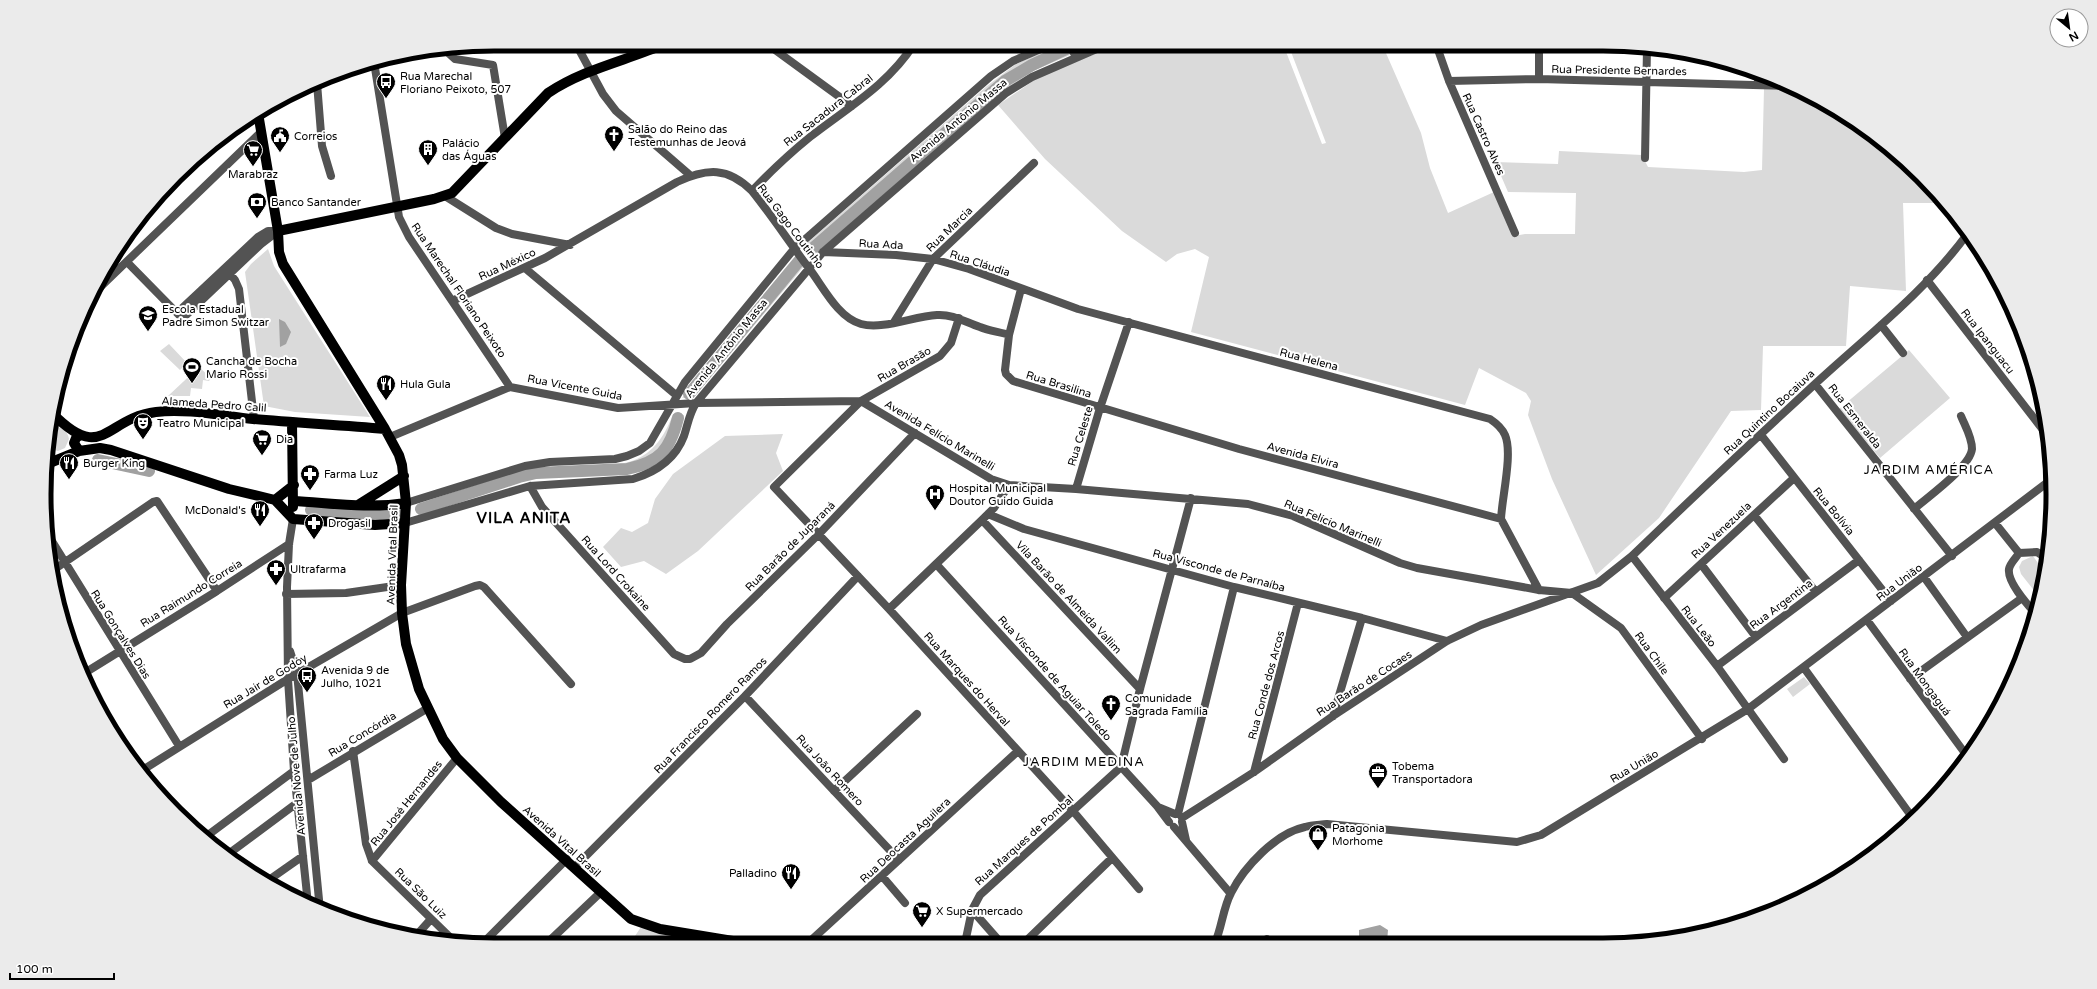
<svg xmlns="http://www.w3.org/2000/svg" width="2097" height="989" font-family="'Varela Round',sans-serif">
	<rect width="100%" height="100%" fill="#fff"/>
	<path fill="#dadada" d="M 1061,44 L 1067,44 L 1071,50 L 1070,55 L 1031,72 L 1005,90 L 815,254 L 809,252 L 806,244 L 987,86 L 1016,64 Z
		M 1118,44 L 1283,44 L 1322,144 L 1326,143 L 1288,44 L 1382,44 L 1421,133 L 1430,168 L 1448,213 L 1494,192 L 1514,236 L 1525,234 L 1575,234 L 1576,193 L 1508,192 L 1495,162 L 1558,164 L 1559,151 L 1642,155 L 1648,167 L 1744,172 L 1762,170 L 1764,89 L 1796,90 L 1853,120 L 1921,176 L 1944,203 L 1903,203 L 1906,291 L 1850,286 L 1846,346 L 1763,346 L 1761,410 L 1731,411 L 1659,518 L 1596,575 L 1552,479 L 1528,415 L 1531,401 L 1526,393 L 1479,368 L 1465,405 L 1191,332 L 1209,257 L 1195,249 L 1177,254 L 1166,262 L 1122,231 L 1045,159 L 998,105 L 1039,77 Z
		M 268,249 L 274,266 L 370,417 L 295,412 L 264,406 L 245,272 L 251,264 Z
		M 799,257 L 805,265 L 695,396 L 682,398 L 795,258 Z
		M 169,344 L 187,363 L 180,370 L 160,351 Z
		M 1909,350 L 1950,398 L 1880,458 L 1839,409 Z
		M 199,367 L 211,378 L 209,381 L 203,380 L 202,389 L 191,388 L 190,396 L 168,396 Z
		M 673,414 L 684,415 C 681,426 679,437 672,447 C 644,488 569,471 524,480 L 418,515 L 419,505 L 520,472 C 545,467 570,467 594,465 C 608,465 624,465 637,459 C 656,450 666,433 673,414 Z
		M 55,427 C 63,427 68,432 69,439 L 65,448 L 58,451 L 49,448 L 50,429 Z
		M 783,434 L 776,453 L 783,471 L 698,551 L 666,574 L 644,561 L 621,567 L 603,547 L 621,528 L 632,532 L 648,523 L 655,499 L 673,474 L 725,436 Z
		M 310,506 L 357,511 L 401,511 L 399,516 L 356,517 L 310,513 Z
		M 2033,556 L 2045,573 L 2040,598 L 2021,574 L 2019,567 L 2022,561 Z
		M 1804,677 L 1810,684 L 1793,697 L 1787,689 Z
		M 641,927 L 727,944 L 629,945 Z"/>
	<path fill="#a1a1a1" d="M 279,319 L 285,322 L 291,332 L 286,344 L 280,347 Z
		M 1380,925 L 1388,930 L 1387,942 L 1359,942 L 1359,930 Z"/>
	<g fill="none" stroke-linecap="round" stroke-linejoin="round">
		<path stroke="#a1a1a1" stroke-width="12" d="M 812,249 L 1005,81 L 1032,65 L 1066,49
			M 689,394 L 799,261
			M 98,460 L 149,471
			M 421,509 L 519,477 L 536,473 L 627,469 C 660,462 670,450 678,418
			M 311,510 L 370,515 L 398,512"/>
		<path stroke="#535353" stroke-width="8" d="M 576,44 L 603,94 L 616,111 L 691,176
			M 767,44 L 852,106
			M 1069,44 L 1076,57
			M 1436,44 L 1449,81 L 1515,233
			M 444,49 L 455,59 L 493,65 L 505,138
			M 374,62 L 399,217 L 409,237 L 510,387
			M 1758,73 L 1758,85
			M 1539,79 L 1539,44
			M 1449,81 L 1539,79 L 1789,86
			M 317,83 L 322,146 L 331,176
			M 1645,158 L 1647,48
			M 752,191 C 771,171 789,154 810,137 C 847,108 888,85 914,44
			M 445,196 L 496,228 L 512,234 L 570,245
			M 823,252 L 896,255 L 933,259 L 969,269 L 1078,309 L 1490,419 C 1496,423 1502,428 1505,435 C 1513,453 1502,497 1501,519
			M 127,262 L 180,316 L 184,317 L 261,244 L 278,231
			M 225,268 L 235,280 L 239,289 L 254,419
			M 526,269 L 676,395
			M 1927,280 L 2047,435
			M 1021,289 L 1009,335 L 1005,370 L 1006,374 L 1013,381 L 1239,449 L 1501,519
			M 93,294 L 260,133
			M 452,301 L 545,258 L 677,182 C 707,168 728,167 752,191 C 772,216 789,242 808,267 C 823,286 837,317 861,324 C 883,330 914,316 937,315 C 953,314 965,322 980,327 C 989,331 1000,332 1009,335
			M 177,313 L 258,237 L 268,231 L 278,231
			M 959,318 L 951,343 L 940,356 L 861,401 L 774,487 L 889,609 L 1073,811 L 1139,889
			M 894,322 L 933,259 L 1034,163
			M 1881,325 L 1903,353
			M 1815,384 L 1952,556
			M 861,401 L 991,479 L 1009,485 L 1076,489 L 1248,504 L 1293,516 L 1400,563 L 1417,568 L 1539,590 L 1572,593 L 1621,628 L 1702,739
			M 1761,435 L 1891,601
			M 390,437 L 510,387 L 618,408 L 696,403 L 861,401
			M 530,486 L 542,507 L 674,654 L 685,659 L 690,659 L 701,653 L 727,624 L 819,534 L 915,433
			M 1076,489 L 1100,408 L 1129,322
			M 406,503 L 525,466 L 550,462 L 615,459 L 627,456 L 639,451 L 650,443 L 685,382 L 794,249 L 991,76 L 1013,61 L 1052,44
			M 1914,509 C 1929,496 1970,467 1972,449 C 1972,437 1965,426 1961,416
			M 988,514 L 1024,529 L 1234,587 L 1362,618 L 1447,641
			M 1754,515 L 1816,592
			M 293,519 L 289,544 L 287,587 L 288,679 L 294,771 L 308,904
			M 1501,519 L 1539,590
			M 982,520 L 1140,689
			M 405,523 L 530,486 L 633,479 C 656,472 675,460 684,436 C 688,424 689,414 696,403 L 823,252 L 1006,93 L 1032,77 L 1108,44
			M 1995,523 L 2019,553
			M 47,533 L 179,746
			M 2019,553 C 2016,558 2010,563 2009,569 C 2007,582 2027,604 2035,613
			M 2019,553 L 2037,552 L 2047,559
			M 1632,556 L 1717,666 L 1784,759
			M 1701,564 L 1756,637
			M 937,565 L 1157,806 L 1169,822
			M 52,571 L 153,502 L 157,501 L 217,591
			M 1924,577 L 1967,637
			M 286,594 L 346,593 L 401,585
			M 1664,598 L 1794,478
			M 889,609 L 982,520 L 994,508 L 1009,485
			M 1867,620 L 1967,756
			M 290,651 L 297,673 L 320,910
			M 1717,666 L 1859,560
			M 1804,668 L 1912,817
			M 83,674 L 217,591 L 289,544
			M 1910,679 L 2022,598
			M 745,696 L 899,860
			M 1333,716 L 1362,618
			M 353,751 L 366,844 L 372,861 L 454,941
			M 1121,767 L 1140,689 L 1191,498
			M 141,771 L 288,679 L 402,613 L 475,586 L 480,585 L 484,587 L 571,684
			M 1254,772 L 1298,603
			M 308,780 L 428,708
			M 834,791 L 917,714
			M 1158,807 L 1175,814
			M 1178,814 L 1234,587
			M 1182,818 L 1254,772 L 1333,716 L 1447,641 L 1481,625 L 1598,583 L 1632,556 C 1692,498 1753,441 1815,384 C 1867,336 1926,291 1968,233
			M 1182,822 L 1186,840
			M 1174,827 L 1230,893
			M 204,838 L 294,771
			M 227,855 L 297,803
			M 372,861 L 457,758
			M 575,867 L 745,696 L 858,576
			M 882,876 L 905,903
			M 266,882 L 303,856
			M 972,910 L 1001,943
			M 415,937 L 431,919
			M 1266,942 L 1267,939
			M 965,943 L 972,910 L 980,895 L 1121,767
			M 1024,943 L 1112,858
			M 1215,943 C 1222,927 1223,908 1231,893 C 1244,867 1276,833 1305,827 C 1312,825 1320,825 1327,824 L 1517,842 L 1541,835 L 1748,709 L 2052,479
			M 482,944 L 567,859
			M 807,944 L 1018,751
			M 545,945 L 601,892"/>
		<path stroke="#000" stroke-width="10" d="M 258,113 L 278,231 L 279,252 L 283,264 L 385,429 L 399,455 L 402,465 L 406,503 L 401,585 L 402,613 L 406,644 L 419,689 L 443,739 L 457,758 L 501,802 L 631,919 L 660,929 L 751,944
			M 278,231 L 434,199 L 452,193 L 548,93 C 584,69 625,61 665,44
			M 52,413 C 103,465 105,418 156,412 C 186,408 223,416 253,419 C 297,423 341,425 385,429
			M 292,422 L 293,507
			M 79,451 L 74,443 L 76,438 L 80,435
			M 47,464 L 79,451 L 100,448 L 111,450 L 229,489 L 275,500 L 293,519 L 375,525 L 405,523
			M 275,500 L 294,485
			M 293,501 C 331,503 369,509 406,503
			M 358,505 L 404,476"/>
	</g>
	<defs>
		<g id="bus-pin" transform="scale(1)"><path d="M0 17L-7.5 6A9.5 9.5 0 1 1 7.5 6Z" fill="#000" stroke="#fff"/><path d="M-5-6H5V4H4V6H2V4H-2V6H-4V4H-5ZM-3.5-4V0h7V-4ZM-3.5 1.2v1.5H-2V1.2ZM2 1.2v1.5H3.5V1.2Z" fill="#fff"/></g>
		<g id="church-pin" transform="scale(1)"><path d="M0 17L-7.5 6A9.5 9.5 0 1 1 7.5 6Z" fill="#000" stroke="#fff"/><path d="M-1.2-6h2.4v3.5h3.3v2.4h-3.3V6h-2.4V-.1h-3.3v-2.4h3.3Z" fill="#fff"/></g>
		<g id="civic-pin" transform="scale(1)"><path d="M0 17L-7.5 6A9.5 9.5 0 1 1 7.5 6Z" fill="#000" stroke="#fff"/><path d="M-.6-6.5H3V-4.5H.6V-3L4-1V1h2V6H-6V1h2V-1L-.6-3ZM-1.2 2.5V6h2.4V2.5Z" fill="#fff"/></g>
		<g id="building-pin" transform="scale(1)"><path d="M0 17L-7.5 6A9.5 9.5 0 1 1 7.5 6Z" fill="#000" stroke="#fff"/><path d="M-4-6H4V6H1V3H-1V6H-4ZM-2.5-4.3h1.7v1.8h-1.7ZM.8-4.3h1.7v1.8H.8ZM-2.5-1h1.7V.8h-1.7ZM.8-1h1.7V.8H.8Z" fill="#fff"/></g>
		<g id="supermarket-pin" transform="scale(1)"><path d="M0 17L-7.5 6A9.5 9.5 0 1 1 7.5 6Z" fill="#000" stroke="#fff"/><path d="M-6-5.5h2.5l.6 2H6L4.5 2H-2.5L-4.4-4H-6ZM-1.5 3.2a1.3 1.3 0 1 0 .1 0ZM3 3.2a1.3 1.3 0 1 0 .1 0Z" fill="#fff"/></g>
		<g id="bank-pin" transform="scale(1)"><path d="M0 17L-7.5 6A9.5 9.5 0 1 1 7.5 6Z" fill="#000" stroke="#fff"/><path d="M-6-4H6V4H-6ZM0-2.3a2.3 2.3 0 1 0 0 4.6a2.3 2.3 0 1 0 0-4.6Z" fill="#fff"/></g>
		<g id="school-pin" transform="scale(1)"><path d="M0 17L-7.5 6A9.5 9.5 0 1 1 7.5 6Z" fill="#000" stroke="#fff"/><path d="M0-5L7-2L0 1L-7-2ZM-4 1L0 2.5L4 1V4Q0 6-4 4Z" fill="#fff"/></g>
		<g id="stadium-pin" transform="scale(1)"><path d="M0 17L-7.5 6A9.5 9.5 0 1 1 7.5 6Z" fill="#000" stroke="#fff"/><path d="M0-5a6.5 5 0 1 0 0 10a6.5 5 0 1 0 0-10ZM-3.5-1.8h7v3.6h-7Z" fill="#fff"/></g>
		<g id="restaurant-pin" transform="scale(1)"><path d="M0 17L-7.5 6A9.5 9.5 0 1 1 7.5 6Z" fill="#000" stroke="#fff"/><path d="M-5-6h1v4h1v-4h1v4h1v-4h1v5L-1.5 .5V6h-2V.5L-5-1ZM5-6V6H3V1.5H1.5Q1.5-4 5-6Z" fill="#fff"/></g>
		<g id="theatre-pin" transform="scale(1)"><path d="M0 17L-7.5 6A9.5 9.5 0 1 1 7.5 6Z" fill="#000" stroke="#fff"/><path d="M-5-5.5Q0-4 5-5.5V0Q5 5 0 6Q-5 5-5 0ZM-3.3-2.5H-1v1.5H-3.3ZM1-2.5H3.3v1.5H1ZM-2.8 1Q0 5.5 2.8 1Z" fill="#fff"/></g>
		<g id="pharmacy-pin" transform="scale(1)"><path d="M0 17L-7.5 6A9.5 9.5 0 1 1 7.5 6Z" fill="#000" stroke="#fff"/><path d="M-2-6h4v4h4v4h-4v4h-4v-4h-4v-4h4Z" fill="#fff"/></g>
		<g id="hospital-pin" transform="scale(1)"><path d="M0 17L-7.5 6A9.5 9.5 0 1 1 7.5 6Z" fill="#000" stroke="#fff"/><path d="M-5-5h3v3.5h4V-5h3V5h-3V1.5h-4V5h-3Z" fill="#fff"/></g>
		<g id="office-pin" transform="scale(1)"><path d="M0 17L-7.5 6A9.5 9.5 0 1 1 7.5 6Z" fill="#000" stroke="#fff"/><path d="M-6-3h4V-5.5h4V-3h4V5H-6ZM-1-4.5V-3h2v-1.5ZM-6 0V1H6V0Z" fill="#fff"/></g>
		<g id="shop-pin" transform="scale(1)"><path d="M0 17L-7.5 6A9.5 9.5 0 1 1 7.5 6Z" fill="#000" stroke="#fff"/><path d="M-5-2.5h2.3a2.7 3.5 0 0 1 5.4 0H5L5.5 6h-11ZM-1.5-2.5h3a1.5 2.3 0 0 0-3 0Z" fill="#fff"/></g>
	</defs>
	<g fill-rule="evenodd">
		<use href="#bus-pin" x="386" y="82"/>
		<use href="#church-pin" x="614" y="135"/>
		<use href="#civic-pin" x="280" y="136"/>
		<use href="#building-pin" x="428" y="149"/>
		<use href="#supermarket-pin" x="253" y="150"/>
		<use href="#bank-pin" x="257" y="202"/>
		<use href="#school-pin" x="148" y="315"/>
		<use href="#stadium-pin" x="192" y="367"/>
		<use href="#restaurant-pin" x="386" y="384"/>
		<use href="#theatre-pin" x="143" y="423"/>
		<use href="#supermarket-pin" x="262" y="439"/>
		<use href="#restaurant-pin" x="69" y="463"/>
		<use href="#pharmacy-pin" x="310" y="474"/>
		<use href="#hospital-pin" x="935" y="494"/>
		<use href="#restaurant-pin" x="260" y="510"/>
		<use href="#pharmacy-pin" x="314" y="523"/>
		<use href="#pharmacy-pin" x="276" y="569"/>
		<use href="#bus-pin" x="307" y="676"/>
		<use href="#church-pin" x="1111" y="704"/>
		<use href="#office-pin" x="1378" y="772"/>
		<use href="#shop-pin" x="1318" y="834"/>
		<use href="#restaurant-pin" x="791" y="873"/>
		<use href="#supermarket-pin" x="922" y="911"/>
	</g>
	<g text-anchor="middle" stroke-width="4" stroke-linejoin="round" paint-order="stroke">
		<g font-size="11" fill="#000" stroke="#fff">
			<text transform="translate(1619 70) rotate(1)" y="4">Rua Presidente Bernardes</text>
			<text transform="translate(828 110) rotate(-38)" y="4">Rua Sacadura Cabral</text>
			<text transform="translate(958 120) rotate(-40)" y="4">Avenida Antônio Massa</text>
			<text transform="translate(1484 134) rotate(66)" y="4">Rua Castro Alves</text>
			<text transform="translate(791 226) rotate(53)" y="4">Rua Gago Coutinho</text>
			<text transform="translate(949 229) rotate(-44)" y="4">Rua Marcia</text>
			<text transform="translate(881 244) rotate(3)" y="4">Rua Ada</text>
			<text transform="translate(980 263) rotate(18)" y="4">Rua Cláudia</text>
			<text transform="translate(507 264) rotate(-25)" y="4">Rua México</text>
			<text transform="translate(459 290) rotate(56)" y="4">Rua Marechal Floriano Peixoto</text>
			<text transform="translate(1988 341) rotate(52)" y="4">Rua Ipanguacu</text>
			<text transform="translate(726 348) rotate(-51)" y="4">Avenida Antônio Massa</text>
			<text transform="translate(1309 359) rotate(15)" y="4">Rua Helena</text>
			<text transform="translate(904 364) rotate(-30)" y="4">Rua Brasão</text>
			<text transform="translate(1059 384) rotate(17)" y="4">Rua Brasilina</text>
			<text transform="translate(575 387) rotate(11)" y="4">Rua Vicente Guida</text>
			<text transform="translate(214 404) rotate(4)" y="4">Alameda Pedro Calil</text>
			<text transform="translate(1769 412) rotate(-43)" y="4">Rua Quintino Bocaiuva</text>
			<text transform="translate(1855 416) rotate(52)" y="4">Rua Esmeralda</text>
			<text transform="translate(940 435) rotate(31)" y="4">Avenida Felício Marinelli</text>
			<text transform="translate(1080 436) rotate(-73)" y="4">Rua Celeste</text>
			<text transform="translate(1303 455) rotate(15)" y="4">Avenida Elvira</text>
			<text transform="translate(1834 511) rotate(51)" y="4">Rua Bolívia</text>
			<text transform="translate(1333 523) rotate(23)" y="4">Rua Felício Marinelli</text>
			<text transform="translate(1721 530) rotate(-43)" y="4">Rua Venezuela</text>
			<text transform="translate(790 546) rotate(-45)" y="4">Rua Barão de Juparaná</text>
			<text transform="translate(392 555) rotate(-88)" y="4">Avenida Vital Brasil</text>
			<text transform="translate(1219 570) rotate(15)" y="4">Rua Visconde de Parnaíba</text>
			<text transform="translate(616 573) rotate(48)" y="4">Rua Lord Crokaine</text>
			<text transform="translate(1899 582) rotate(-37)" y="4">Rua União</text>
			<text transform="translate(191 593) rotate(-32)" y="4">Rua Raimundo Correia</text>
			<text transform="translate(1069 597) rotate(47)" y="4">Vila Barão de Almeida Vallim</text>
			<text transform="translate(1781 604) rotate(-37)" y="4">Rua Argentina</text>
			<text transform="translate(1699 626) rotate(52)" y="4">Rua Leão</text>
			<text transform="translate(121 634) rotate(58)" y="4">Rua Gonçalves Dias</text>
			<text transform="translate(1652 653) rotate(54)" y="4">Rua Chile</text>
			<text transform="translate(1055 678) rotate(48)" y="4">Rua Visconde de Aguiar Toledo</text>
			<text transform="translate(967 679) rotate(48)" y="4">Rua Marques do Herval</text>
			<text transform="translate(265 681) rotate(-31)" y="4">Rua Jair de Godóy</text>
			<text transform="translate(1925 682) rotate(54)" y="4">Rua Mongaguá</text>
			<text transform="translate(1364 683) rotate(-33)" y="4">Rua Barão de Cocaes</text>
			<text transform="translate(1266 685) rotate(-75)" y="4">Rua Conde dos Arcos</text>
			<text transform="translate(710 715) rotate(-46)" y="4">Rua Francisco Romero Ramos</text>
			<text transform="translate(362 734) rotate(-31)" y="4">Rua Concórdia</text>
			<text transform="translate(1634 766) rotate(-31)" y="4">Rua União</text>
			<text transform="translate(830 770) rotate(47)" y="4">Rua João Romero</text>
			<text transform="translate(296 776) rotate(-95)" y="4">Avenida Nove de Julho</text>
			<text transform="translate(406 803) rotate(-51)" y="4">Rua José Hernandes</text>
			<text transform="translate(905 840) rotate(-43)" y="4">Rua Deocasta Aguilera</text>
			<text transform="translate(1024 840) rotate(-42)" y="4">Rua Marques de Pombal</text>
			<text transform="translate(562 841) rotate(42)" y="4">Avenida Vital Brasil</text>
			<text transform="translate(421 893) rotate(44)" y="4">Rua São Luiz</text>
		</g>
		<g font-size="11" fill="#000" stroke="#fff" text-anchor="start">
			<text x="400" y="80">Rua Marechal<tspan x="400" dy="13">Floriano Peixoto, 507</tspan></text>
			<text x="628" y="133">Salão do Reino das<tspan x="628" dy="13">Testemunhas de Jeová</tspan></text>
			<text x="294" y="140">Correios</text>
			<text x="442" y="147">Palácio<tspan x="442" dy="13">das Águas</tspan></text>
			<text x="253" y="178" text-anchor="middle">Marabraz</text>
			<text x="271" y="206">Banco Santander</text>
			<text x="162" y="313">Escola Estadual<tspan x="162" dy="13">Padre Simon Switzar</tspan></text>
			<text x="206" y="365">Cancha de Bocha<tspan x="206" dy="13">Mario Rossi</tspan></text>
			<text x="400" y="388">Hula Gula</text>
			<text x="157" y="427">Teatro Municipal</text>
			<text x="276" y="443">Dia</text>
			<text x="83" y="467">Burger King</text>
			<text x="324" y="478">Farma Luz</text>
			<text x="949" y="492">Hospital Municipal<tspan x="949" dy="13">Doutor Guido Guida</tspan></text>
			<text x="246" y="514" text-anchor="end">McDonald's</text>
			<text x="328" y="527">Drogasil</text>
			<text x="290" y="573">Ultrafarma</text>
			<text x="321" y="674">Avenida 9 de<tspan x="321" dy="13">Julho, 1021</tspan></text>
			<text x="1125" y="702">Comunidade<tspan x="1125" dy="13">Sagrada Família</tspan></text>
			<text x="1392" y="770">Tobema<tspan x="1392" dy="13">Transportadora</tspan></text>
			<text x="1332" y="832">Patagonia<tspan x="1332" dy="13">Morhome</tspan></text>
			<text x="777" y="877" text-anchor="end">Palladino</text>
			<text x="936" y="915">X Supermercado</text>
		</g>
		<g font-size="13" letter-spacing="1" fill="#000" stroke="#fff">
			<text x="1929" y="474">JARDIM AMÉRICA</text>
			<text x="1084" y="766">JARDIM MEDINA</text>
		</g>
		<g font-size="15" font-weight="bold" letter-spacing="1" fill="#000" stroke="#fff">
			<text x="524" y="523">VILA ANITA</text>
		</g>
	</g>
	<path d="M0 0H2097V989H0ZM494 51H1603A443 443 0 0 1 2046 494V495A443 443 0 0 1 1603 938H494A443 443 0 0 1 51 495V494A443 443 0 0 1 494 51Z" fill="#ebebeb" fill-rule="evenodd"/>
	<path fill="none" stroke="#000" stroke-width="5" d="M494 51H1603A443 443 0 0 1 2046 494V495A443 443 0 0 1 1603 938H494A443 443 0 0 1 51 495V494A443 443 0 0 1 494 51Z"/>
	<g transform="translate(2069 28) rotate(151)"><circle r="19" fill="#ffffff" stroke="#999999"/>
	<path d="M0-3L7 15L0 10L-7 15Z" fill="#000000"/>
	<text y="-6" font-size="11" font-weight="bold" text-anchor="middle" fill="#000000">N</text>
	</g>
	<path d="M10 973v6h104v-6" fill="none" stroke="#000000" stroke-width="2"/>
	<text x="16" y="973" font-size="12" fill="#000000" stroke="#ffffff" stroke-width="3" paint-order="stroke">100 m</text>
</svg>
